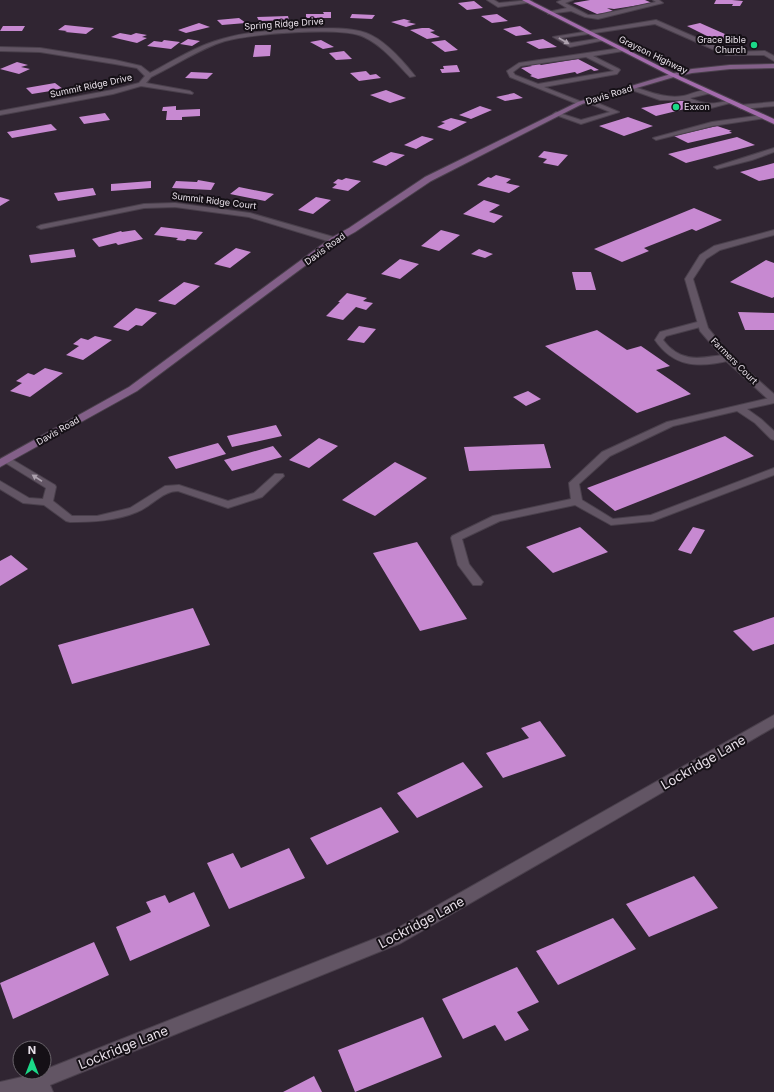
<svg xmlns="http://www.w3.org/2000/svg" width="774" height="1092" font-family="Inter,sans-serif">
	<rect width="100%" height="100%" fill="#302532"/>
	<path fill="#c789d1" d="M 590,0 L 645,0 L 652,3 L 614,9 L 607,8 L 615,12 L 597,14 L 573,3 Z
		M 716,0 L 732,0 L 743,1 L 740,6 L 732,6 L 733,4 L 714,4 Z
		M 474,1 L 483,8 L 467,10 L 458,3 Z
		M 323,12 L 331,12 L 331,18 L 306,18 L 306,14 L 324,14 Z
		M 352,14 L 375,15 L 372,19 L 350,18 Z
		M 497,14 L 508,21 L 492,23 L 481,16 Z
		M 288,16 L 289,20 L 259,21 L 257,17 Z
		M 239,18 L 246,23 L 222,25 L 217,20 Z
		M 404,19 L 411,21 L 407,22 L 416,24 L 406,27 L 391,22 Z
		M 199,23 L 210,27 L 186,33 L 178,30 Z
		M 700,23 L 734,38 L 721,41 L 711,38 L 687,26 Z
		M 65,25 L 94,28 L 86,34 L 65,32 L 67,31 L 58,30 Z
		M 3,26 L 25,26 L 22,31 L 0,31 Z
		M 520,26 L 532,34 L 516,36 L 503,29 Z
		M 422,28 L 429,28 L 435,31 L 430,32 L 440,37 L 427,39 L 410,30 Z
		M 120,33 L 131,35 L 136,33 L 147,35 L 142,37 L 147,38 L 137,43 L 111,37 Z
		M 188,39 L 200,41 L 192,46 L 180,44 Z
		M 543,39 L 557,47 L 539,49 L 526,42 Z
		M 164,40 L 180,42 L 171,49 L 147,46 L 154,41 L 162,42 Z
		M 321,40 L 334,47 L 323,49 L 310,42 Z
		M 445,40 L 458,50 L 445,52 L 431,42 Z
		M 255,45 L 271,45 L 270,56 L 253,57 Z
		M 344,51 L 352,59 L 336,60 L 329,53 Z
		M 578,59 L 599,70 L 594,71 L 591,69 L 577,74 L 575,72 L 538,79 L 530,76 L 532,75 L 521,68 L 532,66 L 528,64 L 538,63 L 541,65 Z
		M 17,62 L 28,65 L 21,67 L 30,69 L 19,74 L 0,69 Z
		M 457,65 L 460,72 L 442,73 L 440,69 L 444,69 L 443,66 Z
		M 366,71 L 370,75 L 376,74 L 381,78 L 359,81 L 350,73 Z
		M 191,72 L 213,73 L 207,79 L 185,78 Z
		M 55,83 L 63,89 L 32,94 L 26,88 Z
		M 386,90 L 406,98 L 390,103 L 370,95 Z
		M 514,93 L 523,98 L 505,101 L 496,97 Z
		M 685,100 L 697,106 L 656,116 L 641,108 Z
		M 176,106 L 176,110 L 200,109 L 200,116 L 182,117 L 182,120 L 166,120 L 167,111 L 162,111 L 163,107 Z
		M 480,106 L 492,110 L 471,119 L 459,115 Z
		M 105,113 L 110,120 L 84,124 L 79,117 Z
		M 628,117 L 653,126 L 624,136 L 599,126 Z
		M 451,118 L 467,122 L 450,131 L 437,127 L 445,123 L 441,122 Z
		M 51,124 L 57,130 L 12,138 L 7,132 Z
		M 717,126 L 732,131 L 729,131 L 732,133 L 688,143 L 674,136 Z
		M 422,136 L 434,139 L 416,149 L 404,145 Z
		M 737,137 L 755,145 L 686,163 L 668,154 Z
		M 544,151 L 568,155 L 558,166 L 543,163 L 547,159 L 538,157 Z
		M 391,152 L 405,155 L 386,166 L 372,162 Z
		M 774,163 L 774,178 L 759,181 L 740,172 Z
		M 496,175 L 511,179 L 506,183 L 520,186 L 509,193 L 477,185 L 488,177 L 491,178 Z
		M 346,178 L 361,181 L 348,191 L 332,188 L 337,184 L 333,183 L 338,179 L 342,180 Z
		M 198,180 L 215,183 L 211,190 L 172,188 L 176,181 L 197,182 Z
		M 151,181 L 151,188 L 111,191 L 111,184 Z
		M 239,187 L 274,194 L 265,201 L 230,194 Z
		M 93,188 L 96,195 L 58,201 L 54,193 Z
		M 0,197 L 10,200 L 0,206 Z
		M 316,197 L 331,200 L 313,214 L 298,210 Z
		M 484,200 L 500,205 L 489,212 L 503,216 L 494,223 L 463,214 Z
		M 694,208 L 722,220 L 696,231 L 692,229 L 644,248 L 649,251 L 622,262 L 594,249 Z
		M 161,227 L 203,232 L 196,240 L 187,239 L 185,241 L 176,240 L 178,238 L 154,235 Z
		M 135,230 L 143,239 L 118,245 L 116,243 L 99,247 L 92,239 L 121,231 L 122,232 Z
		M 441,230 L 460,235 L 439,251 L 421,246 Z
		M 236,248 L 251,252 L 230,268 L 214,264 Z
		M 74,249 L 76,257 L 31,263 L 29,255 Z
		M 479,249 L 493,254 L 485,258 L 471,254 Z
		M 400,259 L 419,264 L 400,279 L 381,274 Z
		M 766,260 L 774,263 L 774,297 L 772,298 L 730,282 Z
		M 572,272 L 591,272 L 596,290 L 576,290 Z
		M 184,282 L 200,286 L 175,305 L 158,301 Z
		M 347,293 L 367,298 L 363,301 L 373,303 L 366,310 L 356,307 L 343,320 L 326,316 L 340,302 L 338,302 Z
		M 136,308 L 157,313 L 142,326 L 136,325 L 128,331 L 113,327 Z
		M 738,312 L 774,313 L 774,330 L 745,330 Z
		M 359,326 L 376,329 L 364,343 L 347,340 Z
		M 597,330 L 627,350 L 641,346 L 670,366 L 656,370 L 691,394 L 637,413 L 545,346 Z
		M 95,336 L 112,340 L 83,360 L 66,355 L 79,346 L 73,344 L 81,338 L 88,340 Z
		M 45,368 L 63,373 L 30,397 L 10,391 L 22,383 L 16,381 L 28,373 L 34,375 Z
		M 528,391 L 541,399 L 526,406 L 513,397 Z
		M 276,425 L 282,436 L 232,447 L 227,436 Z
		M 725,436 L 754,456 L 615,511 L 587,488 Z
		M 319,438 L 338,446 L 309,468 L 289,460 Z
		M 218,443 L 226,454 L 176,469 L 168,457 Z
		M 544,444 L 551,468 L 469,471 L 464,447 Z
		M 273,446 L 282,457 L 232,471 L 224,460 Z
		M 395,462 L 427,478 L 375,516 L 342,500 Z
		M 580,527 L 608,552 L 553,573 L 526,547 Z
		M 693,527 L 705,530 L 691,554 L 678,550 Z
		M 417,542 L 467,619 L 420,631 L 373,553 Z
		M 11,555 L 28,569 L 0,586 L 0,561 Z
		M 193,608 L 210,645 L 72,684 L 58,645 Z
		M 774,617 L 774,644 L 753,651 L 733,631 Z
		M 540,721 L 566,756 L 503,778 L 486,753 L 529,738 L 521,728 Z
		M 463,762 L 483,787 L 417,818 L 397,793 Z
		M 381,807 L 399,832 L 327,865 L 310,838 Z
		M 289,848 L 305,878 L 229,909 L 207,863 L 233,853 L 241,868 Z
		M 694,876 L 718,908 L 649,937 L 626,904 Z
		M 194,892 L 210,926 L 130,961 L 116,927 L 151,912 L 146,902 L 165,895 L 169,903 Z
		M 613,918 L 636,949 L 558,985 L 536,951 Z
		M 94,942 L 109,975 L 13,1019 L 0,983 Z
		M 517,967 L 539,1002 L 517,1012 L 529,1030 L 505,1041 L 495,1025 L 463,1039 L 442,999 Z
		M 423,1017 L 442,1057 L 355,1092 L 338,1050 Z
		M 314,1076 L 322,1092 L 283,1092 Z"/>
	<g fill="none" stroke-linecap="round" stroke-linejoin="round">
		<g stroke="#4a404c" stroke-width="2">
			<path id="lane" d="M 487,0 L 494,0 L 499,3 L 530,0 L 533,2 L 498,7 Z
				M 562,0 L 573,0 L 565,3 L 588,15 L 598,15 L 656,2 L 653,0 L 659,0 L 663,3 L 598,19 L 585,17 L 571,11 L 548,14 L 548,12 L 567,8 L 557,2 Z
				M 656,20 L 729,52 L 765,51 L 774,56 L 774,61 L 764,55 L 726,55 L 655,24 L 561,38 L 571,43 L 602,38 L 605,40 L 570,47 L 553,37 Z
				M 621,48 L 623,49 L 623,51 L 593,56 L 619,69 L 620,70 L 617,74 L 544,87 L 582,102 L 582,104 L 580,105 L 510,77 L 507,71 L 519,63 ZM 586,57 L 614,71 L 538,84 L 515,75 L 513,72 L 521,66 Z
				M 631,86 C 648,91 664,99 683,96 C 691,95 704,87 712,92 L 711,93 L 690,98 C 706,106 714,104 731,100 L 734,102 L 711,108 L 699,107 L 684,100 L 660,100 L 629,89 L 629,87 Z
				M 588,99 L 619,112 L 581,124 L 553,114 L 556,112 L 581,120 L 610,112 L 586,102 L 586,100 Z
				M 774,102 L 774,106 L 741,109 L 738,107 L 741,105 Z
				M 763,115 L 766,117 L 765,118 L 712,126 L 656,140 L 653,138 L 712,122 Z
				M 774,148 L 774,152 L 752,160 L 717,169 L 714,167 Z
				M 701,321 L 705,324 L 704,326 L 666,336 L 663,340 C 689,374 721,347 732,358 L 731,360 C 700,368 674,368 655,340 L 660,332 Z
				M 774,397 L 774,403 L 747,409 L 761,419 L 774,431 L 774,440 L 771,439 L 755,423 L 737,411 L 673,426 L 610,456 L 579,484 L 582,500 L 613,519 L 651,515 L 774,468 L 774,475 L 653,521 L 611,525 L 575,505 L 500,521 L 462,539 L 469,564 L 483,582 L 481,585 L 473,585 L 458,565 L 451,538 L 452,536 L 493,516 L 571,499 L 569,483 L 602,452 L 667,422 Z
				M 8,457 L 55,485 L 56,487 L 53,501 L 72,516 L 97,516 L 130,508 L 165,486 L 179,485 L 228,501 L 254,493 L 275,474 L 283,474 L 284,476 L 262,497 L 228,508 L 178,491 C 162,491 151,507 137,512 C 116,521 92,522 70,522 L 66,521 L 44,505 L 23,503 L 0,489 L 0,481 L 29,498 L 43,499 L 46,488 L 4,462 L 3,460 L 4,458 Z"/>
		</g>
		<g stroke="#4a404c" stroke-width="2">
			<path id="street" d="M 295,29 C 318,29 344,26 366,33 C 385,40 403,61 415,76 L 410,77 C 396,63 383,46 364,37 C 342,26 250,34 225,41 C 199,49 176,65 151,77 L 146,83 L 190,91 L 193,93 L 192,94 L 141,86 L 113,94 L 0,115 L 0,111 L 112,90 L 139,83 L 145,76 L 137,68 L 115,64 L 40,52 L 0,51 L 0,47 L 40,48 L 115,60 L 141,66 L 150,73 C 173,61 196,46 222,39 C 245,32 270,31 295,29 Z
				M 175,203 L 250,213 L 337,238 L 338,240 L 334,243 L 331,242 L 249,217 L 175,207 L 144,208 L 41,229 L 37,227 L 41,225 L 144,204 Z
				M 774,230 L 774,235 L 720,250 L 706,259 L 693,279 L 708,328 L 731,356 L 774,394 L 774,402 L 770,401 L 725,360 L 700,331 L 685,279 L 700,255 L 714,246 Z
				M 774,715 L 774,727 L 615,820 L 401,943 L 50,1085 L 53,1092 L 0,1092 L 0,1082 L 44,1072 L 44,1070 L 389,933 Z"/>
		</g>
		<g stroke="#4a404c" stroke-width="2">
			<path id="secondary" d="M 774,64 L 774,68 L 730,69 L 692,73 L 674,77 L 582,104 L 431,181 L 355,232 L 337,242 L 137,391 L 0,467 L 0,459 L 129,387 L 331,238 L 349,228 L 425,177 L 578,102 L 671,74 L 692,69 L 730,65 Z"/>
		</g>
		<g stroke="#4a404c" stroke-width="2">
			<path id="primary" d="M 522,0 L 529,0 L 675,74 L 774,119 L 774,124 L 671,76 Z"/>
		</g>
		<use href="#lane" fill="#625564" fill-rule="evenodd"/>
		<use href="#street" fill="#625564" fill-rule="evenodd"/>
		<use href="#secondary" fill="#836089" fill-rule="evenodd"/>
		<use href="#primary" fill="#a46bad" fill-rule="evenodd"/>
	</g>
	<defs><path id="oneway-solid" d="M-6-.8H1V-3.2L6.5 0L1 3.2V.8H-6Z"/></defs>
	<g fill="#aca1ad">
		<use href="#oneway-solid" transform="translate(564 41) rotate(30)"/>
		<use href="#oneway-solid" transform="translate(37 478) rotate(-147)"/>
	</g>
	<g fill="#1bd988" stroke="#151016" stroke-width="1.5">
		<circle cx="754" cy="45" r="4"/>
		<circle cx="676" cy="107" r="4"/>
	</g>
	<g text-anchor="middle" stroke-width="4" stroke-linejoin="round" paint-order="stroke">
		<g font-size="9" fill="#e8e0e9" stroke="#151016">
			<text transform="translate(284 24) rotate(-4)" y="3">Spring Ridge Drive</text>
			<text transform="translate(653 55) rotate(26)" y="3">Grayson Highway</text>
			<text transform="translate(91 86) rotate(-12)" y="3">Summit Ridge Drive</text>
			<text transform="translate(609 95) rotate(-17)" y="3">Davis Road</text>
			<text transform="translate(214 201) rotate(7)" y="3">Summit Ridge Court</text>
			<text transform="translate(325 249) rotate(-36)" y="3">Davis Road</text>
			<text transform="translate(734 361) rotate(45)" y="3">Farmers Court</text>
			<text transform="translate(58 431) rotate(-30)" y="3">Davis Road</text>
		</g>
		<g font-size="9" fill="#e8e0e9" stroke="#151016" text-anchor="end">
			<text x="746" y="43">Grace Bible<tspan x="746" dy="10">Church</tspan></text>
			<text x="684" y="110" text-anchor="start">Exxon</text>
		</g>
		<g font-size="13" fill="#e8e0e9" stroke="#151016">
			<text transform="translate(703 762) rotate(-30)" y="5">Lockridge Lane</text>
			<text transform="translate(421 922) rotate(-28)" y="5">Lockridge Lane</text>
			<text transform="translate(123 1047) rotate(-22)" y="5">Lockridge Lane</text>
		</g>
	</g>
	<g transform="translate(32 1060)"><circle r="19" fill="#151016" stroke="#69636a"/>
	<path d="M0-3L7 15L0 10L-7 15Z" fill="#1bd988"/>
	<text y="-6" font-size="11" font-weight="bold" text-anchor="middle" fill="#e8e0e9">N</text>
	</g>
</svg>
